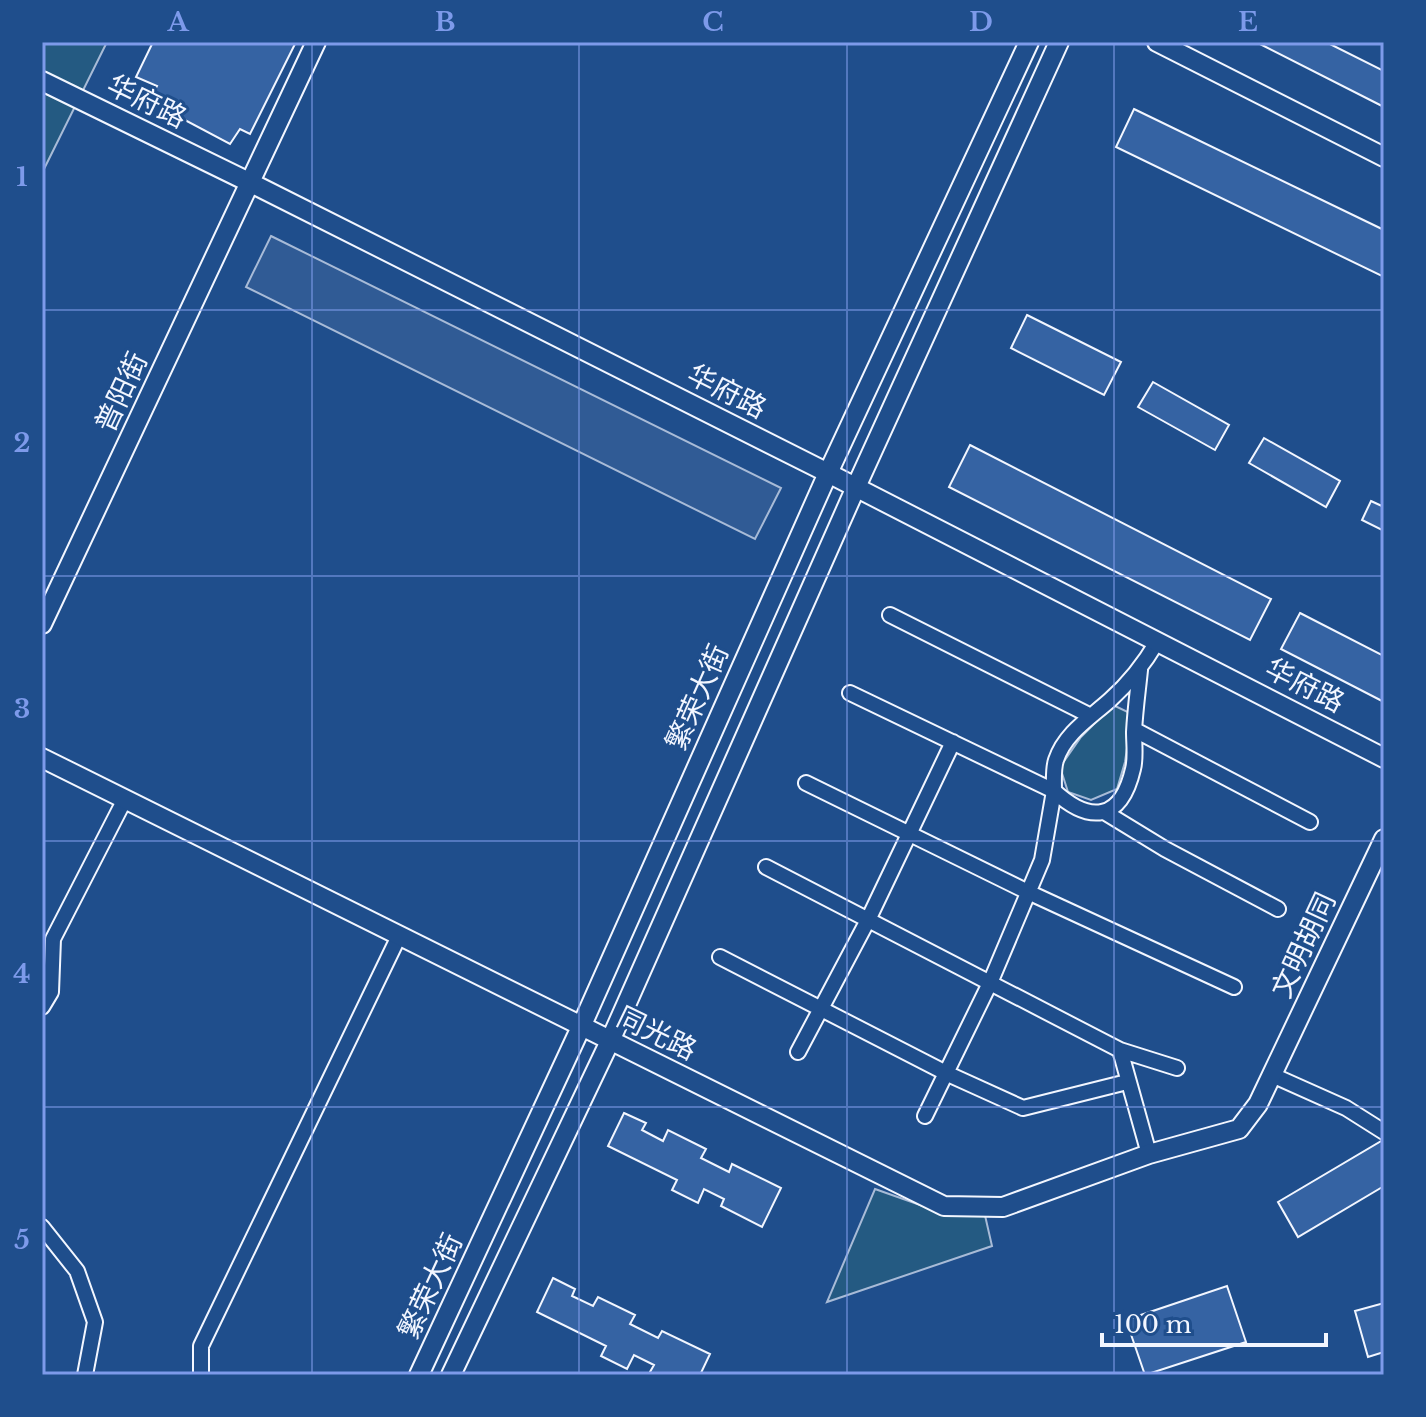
<svg xmlns="http://www.w3.org/2000/svg" width="1426" height="1417" font-family="'Libre Baskerville','Noto Sans SC',serif">
	<rect width="100%" height="100%" fill="#1f4e8c"/>
	<path fill="#245a82" stroke="#a8bbd7" stroke-width="2" d="M 42,42 L 107,42 L 42,173 Z
		M 1113,705 L 1132,714 L 1125,762 L 1117,789 L 1091,800 L 1068,792 L 1060,767 L 1081,737 Z
		M 875,1189 L 937,1211 L 984,1211 L 992,1246 L 827,1302 Z"/>
	<path fill="#305b95" stroke="#a8bbd7" stroke-width="2" d="M 271,236 L 781,488 L 755,539 L 246,287 Z"/>
	<path fill="#3563a3" stroke="#f2f6ff" stroke-width="2" d="M 153,42 L 296,42 L 250,134 L 240,129 L 230,144 L 149,101 L 157,86 L 136,77 Z
		M 1256,42 L 1326,42 L 1384,71 L 1384,107 Z
		M 1134,109 L 1384,230 L 1384,277 L 1116,147 Z
		M 1027,315 L 1121,362 L 1104,395 L 1011,348 Z
		M 1153,382 L 1229,425 L 1215,450 L 1138,407 Z
		M 1264,438 L 1340,481 L 1326,507 L 1249,463 Z
		M 970,445 L 1271,599 L 1250,640 L 949,487 Z
		M 1371,501 L 1384,507 L 1384,531 L 1362,520 Z
		M 1300,613 L 1384,656 L 1384,702 L 1281,649 Z
		M 624,1113 L 646,1123 L 642,1130 L 663,1141 L 668,1130 L 706,1149 L 701,1158 L 729,1172 L 732,1164 L 781,1188 L 762,1227 L 721,1206 L 724,1199 L 704,1189 L 698,1203 L 672,1190 L 677,1180 L 608,1146 Z
		M 1383,1140 L 1384,1186 L 1298,1237 L 1278,1202 Z
		M 553,1278 L 575,1289 L 572,1296 L 593,1306 L 598,1297 L 635,1315 L 630,1324 L 658,1338 L 662,1331 L 710,1354 L 700,1375 L 655,1375 L 650,1372 L 654,1365 L 634,1355 L 627,1369 L 601,1356 L 606,1346 L 537,1312 Z
		M 1227,1286 L 1246,1342 L 1145,1375 L 1126,1320 Z
		M 1384,1303 L 1384,1352 L 1368,1357 L 1355,1311 Z"/>
	<g fill="none" stroke-linecap="round" stroke-linejoin="round">
		<g stroke="#f2f6ff" stroke-width="18">
			<path id="street" d="M 890,615 L 1089,715
				M 1140,670 C 1138,690 1135,711 1134,732 C 1134,744 1136,758 1133,769 C 1121,821 1090,824 1054,791 C 1054,782 1053,769 1056,760 C 1065,733 1090,718 1110,700 C 1129,683 1144,664 1157,642
				M 850,693 L 1054,791 L 1042,860 L 990,983 L 925,1116
				M 1135,730 L 1310,822
				M 806,783 L 1028,892 L 1234,987
				M 1106,813 L 1165,849 L 1278,909
				M 766,867 L 1120,1050 L 1177,1068
				M 720,957 L 948,1074 L 1023,1108 L 1127,1082
				M 42,1007 L 51,992 L 53,939 L 125,799
				M 1120,1050 L 1149,1154
				M 798,1052 L 868,920 L 953,742
				M 1272,1075 L 1346,1108 L 1384,1132
				M 42,1227 L 77,1271 L 95,1322 L 85,1375
				M 201,1375 L 201,1346 L 399,936"/>
		</g>
		<g stroke="#f2f6ff" stroke-width="22">
			<path id="secondary" d="M 1157,42 L 1384,157
				M 42,81 L 259,187 L 828,473 L 1384,758
				M 42,624 L 316,42
				M 42,758 L 944,1206 L 1003,1207 L 1149,1154 L 1239,1129 L 1258,1104 L 1384,839
				M 419,1375 L 581,1027 L 828,473 L 1029,42
				M 451,1375 L 610,1041 L 856,487 L 1059,42"/>
		</g>
		<use href="#street" stroke="#1f4e8c" stroke-width="14"/>
		<use href="#secondary" stroke="#1f4e8c" stroke-width="18"/>
	</g>
	<path fill="none" stroke="#7d9aea" stroke-width="2" stroke-opacity="0.55" d="M 312,42 L 312,1375M 579,42 L 579,1375M 847,42 L 847,1375M 1114,42 L 1114,1375M 42,310 L 1384,310M 42,576 L 1384,576M 42,841 L 1384,841M 42,1107 L 1384,1107"/>
	<g text-anchor="middle" stroke-width="6" stroke-linejoin="round" paint-order="stroke">
		<g font-size="28" fill="#f2f6ff" stroke="#1f4e8c">
			<text transform="translate(147 101) rotate(26)" y="10">华府路</text>
			<text transform="translate(727 391) rotate(27)" y="10">华府路</text>
			<text transform="translate(121 392) rotate(-65)" y="10">普阳街</text>
			<text transform="translate(1305 685) rotate(27)" y="10">华府路</text>
			<text transform="translate(697 697) rotate(-66)" y="10">繁荣大街</text>
			<text transform="translate(1303 945) rotate(-65)" y="10">文明胡同</text>
			<text transform="translate(657 1033) rotate(26)" y="10">同光路</text>
			<text transform="translate(430 1286) rotate(-65)" y="10">繁荣大街</text>
		</g>
	</g>
	<rect width="1426" height="1417" fill="none" stroke="#1f4e8c" stroke-width="88"/>
	<path d="M1102 1333v12h224v-12" fill="none" stroke="#f2f6ff" stroke-width="4"/>
	<text x="1114" y="1333" font-size="24" fill="#f2f6ff" stroke="#1f4e8c" stroke-width="6" paint-order="stroke">100 m</text>
	<rect x="44" y="44" width="1338" height="1329" fill="none" stroke="#7d9aea" stroke-width="3"/>
	<g font-size="26" text-anchor="middle" font-weight="bold" fill="#7d9aea">
		<text x="178" y="31">A</text>
		<text x="445" y="31">B</text>
		<text x="713" y="31">C</text>
		<text x="981" y="31">D</text>
		<text x="1248" y="31">E</text>
		<text x="22" y="186">1</text>
		<text x="22" y="452">2</text>
		<text x="22" y="718">3</text>
		<text x="22" y="983">4</text>
		<text x="22" y="1249">5</text>
	</g>
</svg>
